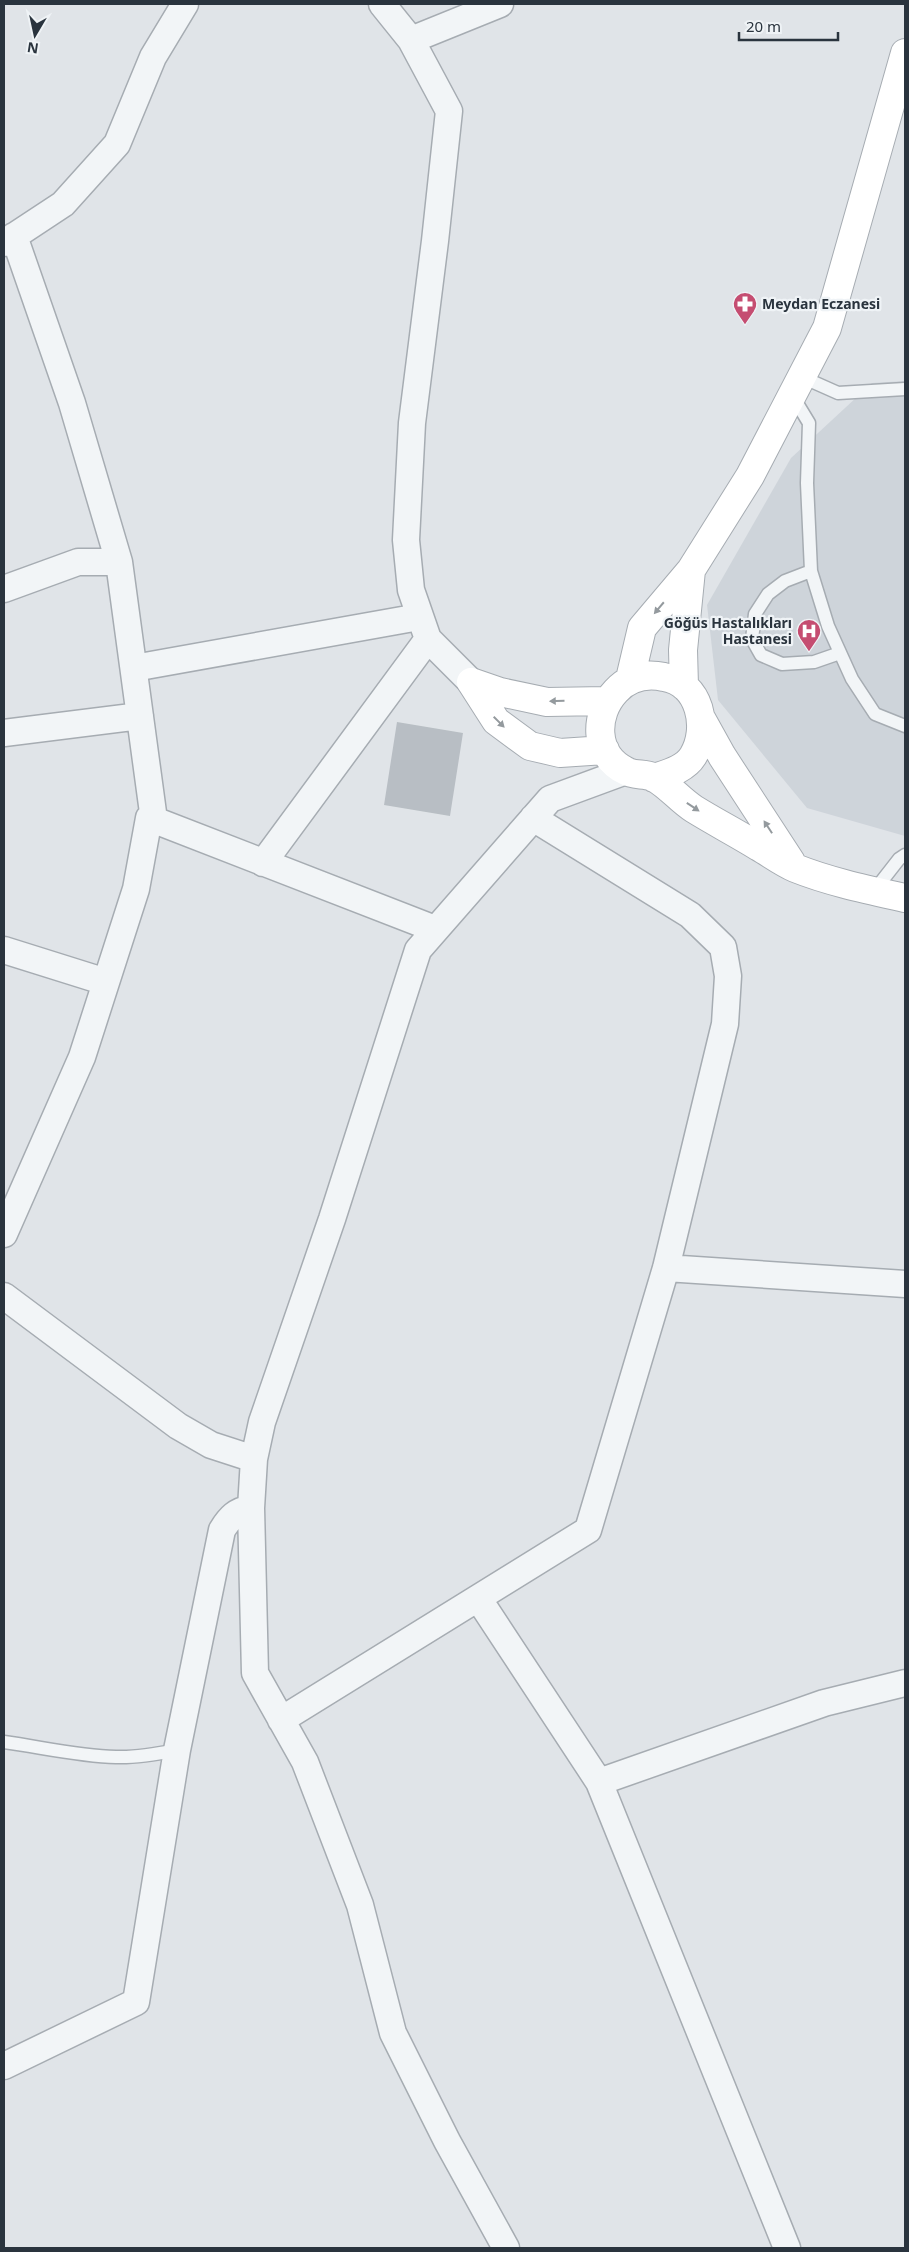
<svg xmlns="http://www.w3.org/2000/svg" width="909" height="2252" font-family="'Noto Sans',sans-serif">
	<rect width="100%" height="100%" fill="#e0e4e8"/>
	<path fill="#ced4da" d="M 905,381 L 905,836 L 807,808 L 718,700 L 707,605 L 791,458 L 872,383 Z"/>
	<path fill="#b8bec4" d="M 397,722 L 463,733 L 450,816 L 384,805 Z"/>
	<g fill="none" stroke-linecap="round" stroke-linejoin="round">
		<g stroke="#a6acb2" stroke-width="15">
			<path id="lane" d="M 802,377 L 838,393 L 905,389
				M 792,395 L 809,423 L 807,483 L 811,571 L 828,626 L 852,679 L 875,714 L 905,726
				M 811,571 L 785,581 L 768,594 L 755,614 L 752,639 L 761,655 L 782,664 L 814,662 L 840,653
				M 874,891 L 899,859 L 905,855
				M 4,1742 C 41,1747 78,1756 116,1757 C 136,1758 157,1754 177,1750"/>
		</g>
		<g stroke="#a6acb2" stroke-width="29">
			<path id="street" d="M 382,4 L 411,40 L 449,111 L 435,241 L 412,423 L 406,540 L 411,590 L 428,639 L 471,682
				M 411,40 L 500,4
				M 14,236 L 72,403 L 119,562 L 154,820
				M 4,243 L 63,204 L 117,144 L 153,57 L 185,4
				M 4,589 L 78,562 L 119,562
				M 134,668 L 419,617
				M 4,733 L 140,716
				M 263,863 L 428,639
				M 4,950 L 106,982
				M 4,1234 L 82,1057 L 136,889 L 149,818 L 435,929
				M 666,1268 L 905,1284
				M 4,1296 L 178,1426 L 211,1445 L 254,1459
				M 478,1598 L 599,1782 L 787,2248
				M 281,1720 L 588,1530 L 666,1268 L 725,1024 L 728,976 L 723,947 L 690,915 L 533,818
				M 599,1782 L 824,1703 L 905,1683
				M 4,2066 L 136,2002 L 177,1750 L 222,1530 C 230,1517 236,1511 251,1508
				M 506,2248 L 447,2141 L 393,2033 L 360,1905 L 305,1762 L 255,1673 L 251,1508 L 254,1459 L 262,1422 L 332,1219 L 418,950 L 550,799 L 626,771"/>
		</g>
		<g stroke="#a6acb2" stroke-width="30">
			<path id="secondary" d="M 630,679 L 642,628 L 691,570 L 750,476 L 827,328 L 905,53
				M 471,682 L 496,721 L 530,746 L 560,753 L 605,750
				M 471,682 L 500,692 L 547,702 L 606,701
				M 684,686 L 683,650 L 691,570
				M 702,720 L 722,756 L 791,862
				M 654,778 C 669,773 685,769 693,756 C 710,728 700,683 664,677 C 645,673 629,677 616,691 C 594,714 593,755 626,771 C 634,776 647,773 655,778 C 669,786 680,800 694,809 C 715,822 738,834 759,847 C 771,854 783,863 795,868 C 830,882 869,890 905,898"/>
		</g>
		<use href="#lane" stroke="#f2f5f7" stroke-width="12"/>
		<use href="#street" stroke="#f2f5f7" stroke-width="26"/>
		<use href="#secondary" stroke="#fff" stroke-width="28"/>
	</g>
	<defs><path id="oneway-solid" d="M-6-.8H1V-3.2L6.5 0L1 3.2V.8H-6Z" transform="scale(1.25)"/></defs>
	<g fill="#949a9e">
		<use href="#oneway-solid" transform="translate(659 608) rotate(130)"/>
		<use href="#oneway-solid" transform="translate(557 701) rotate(179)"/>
		<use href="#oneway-solid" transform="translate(499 722) rotate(45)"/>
		<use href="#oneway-solid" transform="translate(693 807) rotate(34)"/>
		<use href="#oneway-solid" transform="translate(768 827) rotate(-123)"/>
	</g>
	<defs>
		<g id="pharmacy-pin" transform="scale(1.25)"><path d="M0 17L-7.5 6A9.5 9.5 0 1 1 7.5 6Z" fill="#c54d71" stroke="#eff3f6"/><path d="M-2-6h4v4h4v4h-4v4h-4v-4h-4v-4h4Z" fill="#fff"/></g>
		<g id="hospital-pin" transform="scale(1.25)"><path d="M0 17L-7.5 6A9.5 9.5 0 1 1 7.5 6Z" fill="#c54d71" stroke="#eff3f6"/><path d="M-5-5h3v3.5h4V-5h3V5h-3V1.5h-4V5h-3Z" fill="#fff"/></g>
	</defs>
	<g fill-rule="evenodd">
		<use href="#pharmacy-pin" x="745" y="304"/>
		<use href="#hospital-pin" x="809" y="631"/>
	</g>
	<g text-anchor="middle" stroke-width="4.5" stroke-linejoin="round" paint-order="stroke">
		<g font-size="14" font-weight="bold" fill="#2a343e" stroke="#eff3f6" text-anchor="start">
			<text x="762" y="309">Meydan Eczanesi</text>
			<text x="792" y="628" text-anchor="end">Göğüs Hastalıkları<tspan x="792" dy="16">Hastanesi</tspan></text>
		</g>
	</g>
	<rect width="909" height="2252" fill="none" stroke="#2a343e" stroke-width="10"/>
	<g transform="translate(35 35) rotate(189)" stroke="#eff3f6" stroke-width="4" paint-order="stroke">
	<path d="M0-4L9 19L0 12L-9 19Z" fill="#2a343e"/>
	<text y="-8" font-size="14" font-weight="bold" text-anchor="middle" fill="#2a343e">N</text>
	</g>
	<path d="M739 32v8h99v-8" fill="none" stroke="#2a343e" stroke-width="2.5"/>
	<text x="746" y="32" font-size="15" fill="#2a343e" stroke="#eff3f6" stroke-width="4" paint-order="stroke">20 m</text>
</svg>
